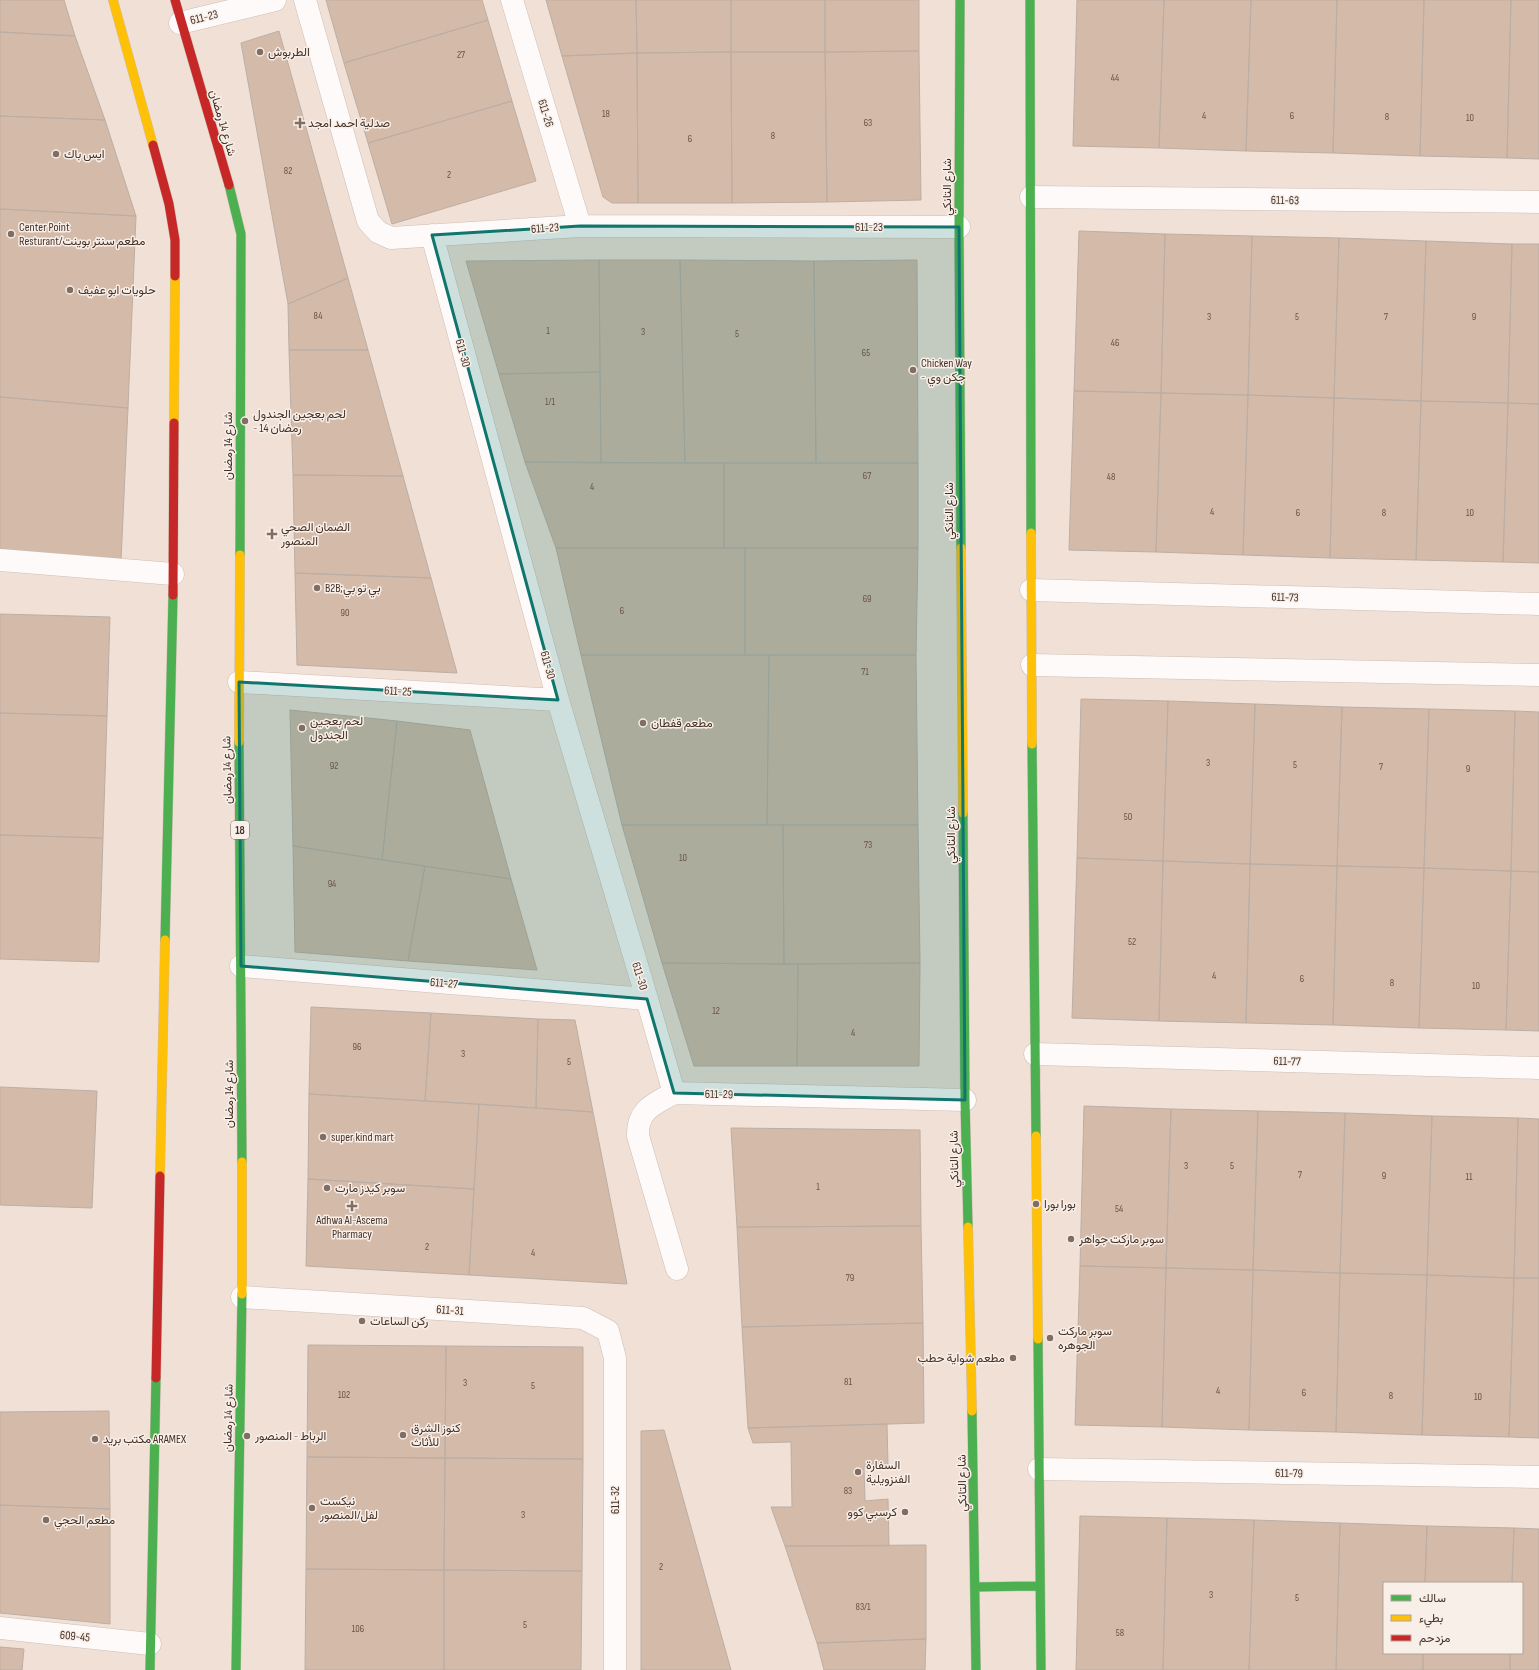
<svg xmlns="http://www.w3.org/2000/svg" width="1539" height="1670" font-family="'Sofia Sans Condensed',Vazirmatn,sans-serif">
	<rect width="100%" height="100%" fill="#f0e0d6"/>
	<path fill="#d4baa8" stroke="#bdaea4" d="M 0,0 L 64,0 L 75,36 L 0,32 Z
		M 326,0 L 482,0 L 488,20 L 344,63 Z
		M 546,0 L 636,0 L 637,53 L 562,56 Z
		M 636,0 L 731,0 L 731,52 L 637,53 Z
		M 731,0 L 825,0 L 825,52 L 731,52 Z
		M 825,0 L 919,0 L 919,51 L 825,52 Z
		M 1077,0 L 1164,0 L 1159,148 L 1073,146 Z
		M 1164,0 L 1251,0 L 1246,151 L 1159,148 Z
		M 1251,0 L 1337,0 L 1333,153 L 1246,151 Z
		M 1337,0 L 1424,0 L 1420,156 L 1333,153 Z
		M 1424,0 L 1511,0 L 1507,158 L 1420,156 Z
		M 1511,0 L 1539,0 L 1539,159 L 1507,158 Z
		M 488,20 L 512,101 L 368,143 L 344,63 Z
		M 279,31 L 348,278 L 288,304 L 241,43 Z
		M 0,32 L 75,36 L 105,120 L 0,116 Z
		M 919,51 L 921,200 L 827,202 L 825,52 Z
		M 731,52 L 825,52 L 827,202 L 732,203 Z
		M 731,52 L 732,203 L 638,203 L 637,53 Z
		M 637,53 L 638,203 L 612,203 L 603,197 L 562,56 Z
		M 512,101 L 536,181 L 392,224 L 368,143 Z
		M 0,116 L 105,120 L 136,216 L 0,209 Z
		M 0,209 L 136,216 L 128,408 L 0,397 Z
		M 1079,231 L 1165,234 L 1161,393 L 1074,391 Z
		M 1165,234 L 1252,236 L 1248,395 L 1161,393 Z
		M 1252,236 L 1339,238 L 1334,398 L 1248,395 Z
		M 1339,238 L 1426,241 L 1421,401 L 1334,398 Z
		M 1426,241 L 1512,244 L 1508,403 L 1421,401 Z
		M 1512,244 L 1539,244 L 1539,404 L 1508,403 Z
		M 599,260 L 600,372 L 499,374 L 466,261 Z
		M 599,260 L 680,260 L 685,463 L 601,463 Z
		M 680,260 L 814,261 L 816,463 L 685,463 Z
		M 917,260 L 918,463 L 816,463 L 814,261 Z
		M 348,278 L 368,350 L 289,350 L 288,304 Z
		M 289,350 L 368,350 L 403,476 L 293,475 Z
		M 600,372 L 601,463 L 525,462 L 499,374 Z
		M 1074,391 L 1161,393 L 1156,552 L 1069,550 Z
		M 1161,393 L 1248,395 L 1243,555 L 1156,552 Z
		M 1248,395 L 1334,398 L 1330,558 L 1243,555 Z
		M 0,397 L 128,408 L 121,561 L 0,549 Z
		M 1334,398 L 1421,401 L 1416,560 L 1330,558 Z
		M 1421,401 L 1508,403 L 1503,562 L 1416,560 Z
		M 1508,403 L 1539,404 L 1539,563 L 1503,562 Z
		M 525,462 L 724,463 L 724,548 L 556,548 Z
		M 724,463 L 918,463 L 918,548 L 724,548 Z
		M 293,475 L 403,476 L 431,578 L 295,573 Z
		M 556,548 L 745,548 L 745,655 L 581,655 Z
		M 745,548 L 918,548 L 916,655 L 745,655 Z
		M 295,573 L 431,578 L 457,673 L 297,665 Z
		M 0,614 L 110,617 L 107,716 L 0,713 Z
		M 581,655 L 769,655 L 767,825 L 622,825 Z
		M 769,655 L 916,655 L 918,825 L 767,825 Z
		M 1081,699 L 1168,701 L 1163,861 L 1077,858 Z
		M 1168,701 L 1255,704 L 1250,864 L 1163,861 Z
		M 1255,704 L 1342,707 L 1337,866 L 1250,864 Z
		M 1342,707 L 1429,709 L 1424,868 L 1337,866 Z
		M 1429,709 L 1515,711 L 1511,871 L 1424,868 Z
		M 290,710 L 397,721 L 382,860 L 293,846 Z
		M 1515,711 L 1539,712 L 1539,872 L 1511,871 Z
		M 0,713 L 107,716 L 103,838 L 0,835 Z
		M 397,721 L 470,730 L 511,879 L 382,860 Z
		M 622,825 L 783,825 L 784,964 L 662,963 Z
		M 783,825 L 918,825 L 920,963 L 784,964 Z
		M 0,835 L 103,838 L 99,962 L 0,959 Z
		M 293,846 L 425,866 L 408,961 L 295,952 Z
		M 1077,858 L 1163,861 L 1159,1021 L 1072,1018 Z
		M 1163,861 L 1250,864 L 1246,1023 L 1159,1021 Z
		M 1250,864 L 1337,866 L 1333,1025 L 1246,1023 Z
		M 425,866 L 511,879 L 537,970 L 408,961 Z
		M 1337,866 L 1424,868 L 1419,1028 L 1333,1025 Z
		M 1424,868 L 1511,871 L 1506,1030 L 1419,1028 Z
		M 1511,871 L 1539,872 L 1539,1031 L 1506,1030 Z
		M 662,963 L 798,964 L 797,1066 L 694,1066 Z
		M 920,963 L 919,1066 L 797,1066 L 798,964 Z
		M 311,1007 L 431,1013 L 425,1101 L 309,1094 Z
		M 431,1013 L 538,1019 L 536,1108 L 425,1101 Z
		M 538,1019 L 575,1020 L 593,1112 L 536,1108 Z
		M 0,1087 L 97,1091 L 92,1208 L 0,1205 Z
		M 309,1094 L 479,1104 L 474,1189 L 308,1179 Z
		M 479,1104 L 593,1112 L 627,1284 L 469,1275 Z
		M 1084,1106 L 1171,1109 L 1166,1268 L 1080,1266 Z
		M 1171,1109 L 1258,1111 L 1253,1270 L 1166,1268 Z
		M 1258,1111 L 1345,1113 L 1340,1273 L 1253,1270 Z
		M 1345,1113 L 1432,1116 L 1427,1275 L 1340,1273 Z
		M 1432,1116 L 1518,1118 L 1514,1278 L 1427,1275 Z
		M 1518,1118 L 1539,1119 L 1539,1278 L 1514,1278 Z
		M 731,1128 L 920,1130 L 921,1226 L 737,1227 Z
		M 308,1179 L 474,1189 L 469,1275 L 306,1266 Z
		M 921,1226 L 923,1323 L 742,1327 L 737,1227 Z
		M 1080,1266 L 1166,1268 L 1162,1427 L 1075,1425 Z
		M 1166,1268 L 1253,1270 L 1249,1430 L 1162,1427 Z
		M 1253,1270 L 1340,1273 L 1336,1432 L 1249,1430 Z
		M 1340,1273 L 1427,1275 L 1422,1435 L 1336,1432 Z
		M 1427,1275 L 1514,1278 L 1509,1437 L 1422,1435 Z
		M 1514,1278 L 1539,1278 L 1539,1438 L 1509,1437 Z
		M 923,1323 L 924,1423 L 748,1428 L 742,1327 Z
		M 308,1345 L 446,1346 L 445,1458 L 307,1457 Z
		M 446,1346 L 583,1347 L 583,1459 L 445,1458 Z
		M 109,1411 L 110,1509 L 0,1505 L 0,1412 Z
		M 887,1424 L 888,1465 L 864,1467 L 865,1501 L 888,1499 L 889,1546 L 785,1546 L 771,1507 L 792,1507 L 791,1442 L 753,1443 L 748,1428 Z
		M 664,1430 L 731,1670 L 641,1670 L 641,1431 Z
		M 307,1457 L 445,1458 L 444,1570 L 306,1569 Z
		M 445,1458 L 583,1459 L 582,1571 L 444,1570 Z
		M 0,1505 L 110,1509 L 110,1624 L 0,1613 Z
		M 1080,1516 L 1167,1518 L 1163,1670 L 1076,1670 Z
		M 1167,1518 L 1254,1520 L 1249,1670 L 1163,1670 Z
		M 1254,1520 L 1340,1523 L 1336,1670 L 1249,1670 Z
		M 1340,1523 L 1427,1526 L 1425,1583 L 1384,1583 L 1384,1653 L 1423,1653 L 1423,1670 L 1336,1670 Z
		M 1427,1526 L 1514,1528 L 1512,1583 L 1425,1583 Z
		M 1514,1528 L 1539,1529 L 1539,1670 L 1510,1670 L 1510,1653 L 1522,1653 L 1522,1583 L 1512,1583 Z
		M 926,1545 L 926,1639 L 817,1643 L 785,1546 Z
		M 306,1569 L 444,1570 L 444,1670 L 305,1670 Z
		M 444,1570 L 582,1571 L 581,1670 L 444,1670 Z
		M 926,1639 L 925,1670 L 824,1670 L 817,1643 Z
		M 0,1647 L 24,1649 L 22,1670 L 0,1670 Z
		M 1423,1653 L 1510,1653 L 1510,1670 L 1423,1670 Z"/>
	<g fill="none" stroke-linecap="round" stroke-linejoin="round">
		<g stroke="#cebeb4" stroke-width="23">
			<path id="street" d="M 305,0 L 368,221 L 378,232 L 391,238 L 580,226 L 959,227
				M 512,0 L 580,226
				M 180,23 L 275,0
				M 1031,197 L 1539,202
				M 432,235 L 558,700 L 647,999 L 674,1093
				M 0,560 L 173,574
				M 1031,590 L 1539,604
				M 1032,665 L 1539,675
				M 239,682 L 558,700
				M 241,966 L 647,999
				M 1035,1054 L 1539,1068
				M 677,1269 L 638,1136 C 637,1110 654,1104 674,1093 L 965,1100
				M 242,1297 L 583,1318 L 608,1331 L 615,1358 L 615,1670
				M 1039,1469 L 1539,1477
				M 0,1628 L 150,1644"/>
		</g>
		<g stroke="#cebeb4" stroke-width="10">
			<path id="fast" d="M 960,0 L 959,227 L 961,548
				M 1030,0 L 1031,533
				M 229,185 L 241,234 L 240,555
				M 239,742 L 242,1162
				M 1032,744 L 1036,1136
				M 963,813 L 965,1100 L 968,1227
				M 165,940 L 173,595
				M 1038,1339 L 1041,1670
				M 972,1411 L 976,1670
				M 975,1587 L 1040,1586
				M 150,1670 L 156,1378
				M 236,1670 L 242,1294"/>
		</g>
		<g stroke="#cebeb4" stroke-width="10">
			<path id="slow" d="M 113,0 L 153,145
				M 174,423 L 175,276
				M 1031,533 L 1032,744
				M 961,548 L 963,813
				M 239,742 L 240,555
				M 1036,1136 L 1038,1339
				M 242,1162 L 242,1294
				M 160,1176 L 165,940
				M 968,1227 L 972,1411"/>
		</g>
		<g stroke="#cebeb4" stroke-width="10">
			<path id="jam" d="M 175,0 L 229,185
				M 153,145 L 169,204 L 175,240 L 175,276
				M 173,595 L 174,423
				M 156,1378 L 160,1176"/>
		</g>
		<use href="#street" stroke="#fdfaf9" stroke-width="22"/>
		<use href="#fast" stroke="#4caf50" stroke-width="9"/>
		<use href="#slow" stroke="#ffc107" stroke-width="9"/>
		<use href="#jam" stroke="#c62828" stroke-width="9"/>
	</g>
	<path fill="#0f766e" fill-opacity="0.2" stroke="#0f766e" stroke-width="3" stroke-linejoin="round" d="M 580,226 L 959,227 L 965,1100 L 674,1093 L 647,999 L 241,966 L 239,682 L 558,700 L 432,235 Z"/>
	<g fill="#806e64" stroke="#f9efe9" stroke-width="1.5">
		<circle cx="260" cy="52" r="4"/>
		<path d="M298 117h4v4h4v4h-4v4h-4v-4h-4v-4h4z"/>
		<circle cx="56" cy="154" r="4"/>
		<circle cx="11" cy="234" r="4"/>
		<circle cx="70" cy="290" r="4"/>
		<circle cx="913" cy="370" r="4"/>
		<circle cx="245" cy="421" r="4"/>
		<path d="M270 528h4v4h4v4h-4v4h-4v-4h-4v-4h4z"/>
		<circle cx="317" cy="588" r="4"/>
		<circle cx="643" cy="723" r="4"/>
		<circle cx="302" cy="728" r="4"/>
		<circle cx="323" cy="1137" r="4"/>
		<circle cx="327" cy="1188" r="4"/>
		<circle cx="1036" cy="1204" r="4"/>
		<path d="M350 1200h4v4h4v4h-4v4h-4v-4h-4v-4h4z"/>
		<circle cx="1071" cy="1239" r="4"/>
		<circle cx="362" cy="1321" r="4"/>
		<circle cx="1050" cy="1338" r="4"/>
		<circle cx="1013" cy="1358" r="4"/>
		<circle cx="403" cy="1435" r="4"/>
		<circle cx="247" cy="1436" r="4"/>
		<circle cx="95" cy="1439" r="4"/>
		<circle cx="858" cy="1472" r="4"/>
		<circle cx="312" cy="1508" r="4"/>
		<circle cx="905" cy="1512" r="4"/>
		<circle cx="46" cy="1520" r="4"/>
	</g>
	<g text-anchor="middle" stroke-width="3" stroke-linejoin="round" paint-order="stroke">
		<g font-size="10" fill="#685346">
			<text x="461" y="58">27</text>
			<text x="1115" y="81">44</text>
			<text x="606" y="117">18</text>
			<text x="1204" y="119">4</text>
			<text x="1292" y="119">6</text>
			<text x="1387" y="120">8</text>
			<text x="1470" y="121">10</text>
			<text x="868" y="126">63</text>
			<text x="773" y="139">8</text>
			<text x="690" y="142">6</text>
			<text x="288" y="174">82</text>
			<text x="449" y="178">2</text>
			<text x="318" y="319">84</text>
			<text x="1209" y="320">3</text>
			<text x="1297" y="320">5</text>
			<text x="1386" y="320">7</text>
			<text x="1474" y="320">9</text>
			<text x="548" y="334">1</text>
			<text x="643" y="335">3</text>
			<text x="737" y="337">5</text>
			<text x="1115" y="346">46</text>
			<text x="866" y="356">65</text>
			<text x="550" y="405">1/1</text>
			<text x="867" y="479">67</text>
			<text x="1111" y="480">48</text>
			<text x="592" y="490">4</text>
			<text x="1212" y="515">4</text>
			<text x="1298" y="516">6</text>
			<text x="1384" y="516">8</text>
			<text x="1470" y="516">10</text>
			<text x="867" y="602">69</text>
			<text x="622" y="614">6</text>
			<text x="345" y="616">90</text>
			<text x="865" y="675">71</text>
			<text x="1208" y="766">3</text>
			<text x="1295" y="768">5</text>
			<text x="334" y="769">92</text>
			<text x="1381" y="770">7</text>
			<text x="1468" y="772">9</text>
			<text x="1128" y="820">50</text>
			<text x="868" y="848">73</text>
			<text x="683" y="861">10</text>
			<text x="332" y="887">94</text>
			<text x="1132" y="945">52</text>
			<text x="1214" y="979">4</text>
			<text x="1302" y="982">6</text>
			<text x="1392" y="986">8</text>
			<text x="1476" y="989">10</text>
			<text x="716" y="1014">12</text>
			<text x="853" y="1036">4</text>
			<text x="357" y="1050">96</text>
			<text x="463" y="1057">3</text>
			<text x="569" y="1065">5</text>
			<text x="1186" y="1169">3</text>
			<text x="1232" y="1169">5</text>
			<text x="1300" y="1178">7</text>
			<text x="1384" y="1179">9</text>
			<text x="1469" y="1180">11</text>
			<text x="818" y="1190">1</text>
			<text x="1119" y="1212">54</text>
			<text x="427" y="1250">2</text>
			<text x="533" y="1256">4</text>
			<text x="850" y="1281">79</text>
			<text x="848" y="1385">81</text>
			<text x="465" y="1386">3</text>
			<text x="533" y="1389">5</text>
			<text x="1218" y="1394">4</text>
			<text x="1304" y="1396">6</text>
			<text x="344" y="1398">102</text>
			<text x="1391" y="1399">8</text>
			<text x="1478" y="1400">10</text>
			<text x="848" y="1494">83</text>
			<text x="523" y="1518">3</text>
			<text x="661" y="1570">2</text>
			<text x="1211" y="1598">3</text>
			<text x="1297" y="1601">5</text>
			<text x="863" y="1610">83/1</text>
			<text x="525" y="1628">5</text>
			<text x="358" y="1632">106</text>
			<text x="1120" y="1636">58</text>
		</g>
		<rect fill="#f9efe9" stroke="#7a6a60" stroke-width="1" x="231" y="821" width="18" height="18" rx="3"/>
		<g font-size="11" font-weight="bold" fill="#443126">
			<text x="240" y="834">18</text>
		</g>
		<g font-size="12" fill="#443126" stroke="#f9efe9">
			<text transform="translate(204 17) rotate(-14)" y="4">611-23</text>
			<text transform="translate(546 113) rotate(73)" y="4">611-26</text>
			<text transform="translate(223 123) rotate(74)" y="4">شارع 14 رمضان</text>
			<text transform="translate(947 187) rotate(-90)" y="4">شارع التانكي</text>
			<text transform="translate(1285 200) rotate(1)" y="4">611-63</text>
			<text x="869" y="231">611-23</text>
			<text transform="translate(545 228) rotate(-4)" y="4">611-23</text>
			<text transform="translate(463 353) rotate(75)" y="4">611-30</text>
			<text transform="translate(228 446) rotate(-90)" y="4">شارع 14 رمضان</text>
			<text transform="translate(949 511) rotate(-90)" y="4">شارع التانكي</text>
			<text transform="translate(1285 597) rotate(2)" y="4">611-73</text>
			<text transform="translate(548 665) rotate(75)" y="4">611-30</text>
			<text transform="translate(398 691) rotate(3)" y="4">611-25</text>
			<text transform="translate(227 770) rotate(-91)" y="4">شارع 14 رمضان</text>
			<text transform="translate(951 835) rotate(-90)" y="4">شارع التانكي</text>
			<text transform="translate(640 976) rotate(73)" y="4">611-30</text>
			<text transform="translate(444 983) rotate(5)" y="4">611-27</text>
			<text transform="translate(1287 1061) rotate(2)" y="4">611-77</text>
			<text transform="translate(229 1094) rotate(-90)" y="4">شارع 14 رمضان</text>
			<text transform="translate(719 1094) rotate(1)" y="4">611-29</text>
			<text transform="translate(954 1159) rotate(-91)" y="4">شارع التانكي</text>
			<text transform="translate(450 1310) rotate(4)" y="4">611-31</text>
			<text transform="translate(228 1418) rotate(-89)" y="4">شارع 14 رمضان</text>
			<text transform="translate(1289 1473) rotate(1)" y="4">611-79</text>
			<text transform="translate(962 1483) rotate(-91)" y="4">شارع التانكي</text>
			<text transform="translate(615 1500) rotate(-90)" y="4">611-32</text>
			<text transform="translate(75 1636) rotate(6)" y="4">609-45</text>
		</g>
		<g font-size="12" fill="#443126" stroke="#f9efe9" text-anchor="start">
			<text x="268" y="56">الطربوش</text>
			<text x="308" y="127">صدلية احمد امجد</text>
			<text x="64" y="158">ايس باك</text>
			<text x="19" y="231">Center Point<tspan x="19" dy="14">Resturant/مطعم سنتر بوينت</tspan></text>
			<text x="78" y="294">حلويات ابو عفيف</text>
			<text x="921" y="367">Chicken Way<tspan x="921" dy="14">- جكن وي</tspan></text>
			<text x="253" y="418">لحم بعجين الجندول<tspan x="253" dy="14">- 14 رمضان</tspan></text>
			<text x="281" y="531">الضمان الصحي<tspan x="281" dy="14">المنصور</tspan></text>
			<text x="325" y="592">B2B;بي تو بي</text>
			<text x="310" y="725">لحم بعجين<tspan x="310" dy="14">الجندول</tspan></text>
			<text x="651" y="727">مطعم قفطان</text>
			<text x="331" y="1141">super kind mart</text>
			<text x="335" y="1192">سوبر كيدز مارت</text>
			<text x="1044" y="1208">بورا بورا</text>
			<text x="352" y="1224" text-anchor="middle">Adhwa Al-Ascema<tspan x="352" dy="14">Pharmacy</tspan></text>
			<text x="1079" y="1243">سوبر ماركت جواهر</text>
			<text x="370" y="1325">ركن الساعات</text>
			<text x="1058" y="1335">سوبر ماركت<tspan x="1058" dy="14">الجوهره</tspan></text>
			<text x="1005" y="1362" text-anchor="end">مطعم شواية حطب</text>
			<text x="411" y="1432">كنوز الشرق<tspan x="411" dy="14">للأثاث</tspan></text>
			<text x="255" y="1440">الرباط - المنصور</text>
			<text x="103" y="1443">مكتب بريد ARAMEX</text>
			<text x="866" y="1469">السفارة<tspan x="866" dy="14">الفنزويلية</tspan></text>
			<text x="320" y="1505">نيكست<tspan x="320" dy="14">لفل/المنصور</tspan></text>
			<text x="897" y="1516" text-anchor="end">كرسبي كوو</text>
			<text x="54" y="1524">مطعم الحجي</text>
		</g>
	</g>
	<rect x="1383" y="1582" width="140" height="72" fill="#f9efe9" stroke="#b1a39b"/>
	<rect x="1391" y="1595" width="20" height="6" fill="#4caf50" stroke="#b1a39b"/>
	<text x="1419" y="1602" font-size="12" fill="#443126">سالك</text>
	<rect x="1391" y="1615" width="20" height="6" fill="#ffc107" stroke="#b1a39b"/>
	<text x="1419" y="1622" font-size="12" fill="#443126">بطيء</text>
	<rect x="1391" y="1635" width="20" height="6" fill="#c62828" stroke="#b1a39b"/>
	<text x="1419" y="1642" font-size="12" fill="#443126">مزدحم</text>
</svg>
